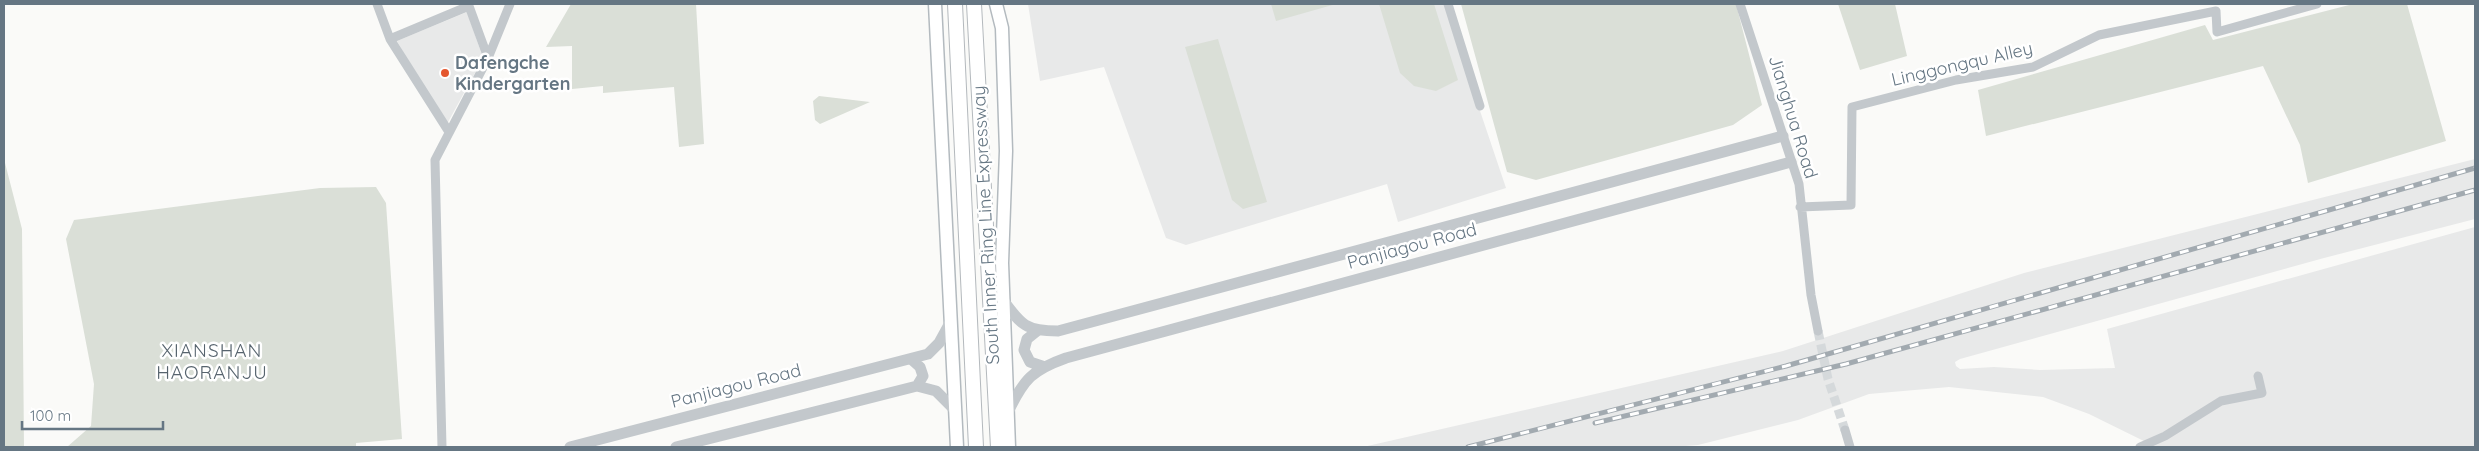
<svg xmlns="http://www.w3.org/2000/svg" width="2479" height="451" font-family="Quicksand,sans-serif">
	<rect width="100%" height="100%" fill="#fafaf8"/>
	<path fill="#e8e9e9" d="M 1028,4 L 1444,4 L 1506,188 L 1398,222 L 1387,184 L 1186,245 L 1166,238 L 1104,67 L 1040,81 Z
		M 467,12 L 483,58 L 447,124 L 423,87 L 397,41 Z
		M 2475,159 L 2475,219 L 2324,258 L 1960,359 L 1955,362 L 1956,366 L 1960,369 L 1994,367 L 2040,370 L 2115,368 L 2107,329 L 2475,227 L 2475,447 L 2156,447 L 2089,414 L 2043,397 L 1949,387 L 1869,394 L 1798,420 L 1698,445 L 1673,447 L 1363,447 L 1783,351 L 2024,273 Z"/>
	<path fill="#dadfd7" d="M 571,4 L 696,4 L 704,144 L 679,147 L 674,87 L 603,93 L 603,86 L 572,89 L 572,46 L 546,47 Z
		M 1271,4 L 1336,4 L 1276,21 Z
		M 1379,4 L 1434,4 L 1458,80 L 1436,91 L 1414,86 L 1400,73 Z
		M 1461,4 L 1736,4 L 1762,105 L 1733,125 L 1536,180 L 1507,172 Z
		M 1838,4 L 1895,4 L 1907,56 L 1860,70 Z
		M 2353,4 L 2407,4 L 2446,141 L 2308,183 L 2300,145 L 2263,66 L 1986,136 L 1978,90 L 2205,25 L 2213,40 Z
		M 1218,39 L 1267,202 L 1243,209 L 1232,200 L 1185,47 Z
		M 819,96 L 870,102 L 820,124 L 815,120 L 813,101 Z
		M 4,159 L 22,229 L 24,447 L 4,447 Z
		M 376,187 L 386,203 L 402,439 L 356,443 L 356,447 L 67,447 L 91,426 L 94,384 L 66,239 L 74,220 L 320,188 Z"/>
	<g fill="none" stroke-linecap="round" stroke-linejoin="round">
		<path stroke="#d5d9db" stroke-width="9" stroke-dasharray="9 4.5" stroke-linecap="butt" d="M 1818,331 L 1828,379 L 1845,430"/>
		<g stroke="#b3babf" stroke-width="15">
			<path id="secondary" d="M 935,4 L 957,447
				M 996,4 L 1002,28 L 1006,151 L 1002,263 L 1009,447"/>
		</g>
		<g stroke="#b4b9bd" stroke-width="16">
			<path id="trunk" d="M 955,4 L 976,447
				M 974,4 L 998,447"/>
		</g>
		<path stroke="#c3c8cc" stroke-width="9" d="M 377,4 L 390,39 L 449,132
			M 1448,4 L 1480,106
			M 1740,4 L 1799,184 L 1811,295 L 1818,331
			M 390,39 L 469,6 L 488,58
			M 1800,207 L 1851,205 L 1852,107 L 1956,80 L 2033,67 L 2099,35 L 2216,11 L 2217,32 L 2317,4
			M 1845,430 L 1850,447
			M 442,447 L 435,160 L 488,58 L 510,4
			M 2140,447 L 2165,436 L 2221,401 L 2262,393 L 2258,376"/>
		<path stroke="#c3c8cc" stroke-width="11" d="M 1003,300 C 1021,325 1026,331 1058,331 L 1783,136
			M 1037,331 L 1027,339 L 1024,350 L 1030,362 L 1042,366
			M 911,359 L 920,367 L 923,376 L 917,386
			M 1008,412 C 1024,379 1032,370 1066,358 L 1791,162
			M 570,447 L 928,354 L 939,343 L 950,323
			M 676,447 L 917,386 L 936,391 L 955,410"/>
		<use href="#secondary" stroke="#fff" stroke-width="12"/>
		<use href="#trunk" stroke="#fff" stroke-width="14"/>
		<g stroke="#a2aab0" stroke-width="5">
			<path id="rail" d="M 1595,423 L 1846,364 L 2475,190
				M 1468,447 L 1786,366 L 2475,168"/>
		</g>
		<use href="#rail" stroke="#fff" stroke-width="3" stroke-dasharray="9" stroke-linecap="butt"/>
	</g>
	<circle fill="#e4572e" stroke="#fff" stroke-width="2" cx="445" cy="73" r="5"/>
	<g text-anchor="middle" stroke-width="5" stroke-linejoin="round" paint-order="stroke">
		<g font-size="18" font-weight="bold" fill="#657683" stroke="#fff" text-anchor="start">
			<text x="455" y="69">Dafengche<tspan x="455" dy="21">Kindergarten</tspan></text>
		</g>
		<g font-size="18" fill="#657683" stroke="#fff">
			<text transform="translate(1962 64) rotate(-13)" y="6">Linggongqu Alley</text>
			<text transform="translate(1793 117) rotate(73)" y="6">Jianghua Road</text>
			<text transform="translate(986 225) rotate(-93)" y="6">South Inner Ring Line Expressway</text>
			<text transform="translate(1412 246) rotate(-15)" y="6">Panjiagou Road</text>
			<text transform="translate(736 386) rotate(-14)" y="6">Panjiagou Road</text>
		</g>
		<g font-size="19" letter-spacing="1" fill="#57646e" stroke="#fff">
			<text x="212" y="357">XIANSHAN<tspan x="212" dy="22">HAORANJU</tspan></text>
		</g>
	</g>
	<rect width="2479" height="451" fill="none" stroke="#657683" stroke-width="10"/>
	<path d="M22 421v8h141v-8" fill="none" stroke="#657683" stroke-width="2.5"/>
	<text x="30" y="421" font-size="15" fill="#657683" stroke="#ffffff" stroke-width="4" paint-order="stroke">100 m</text>
</svg>
